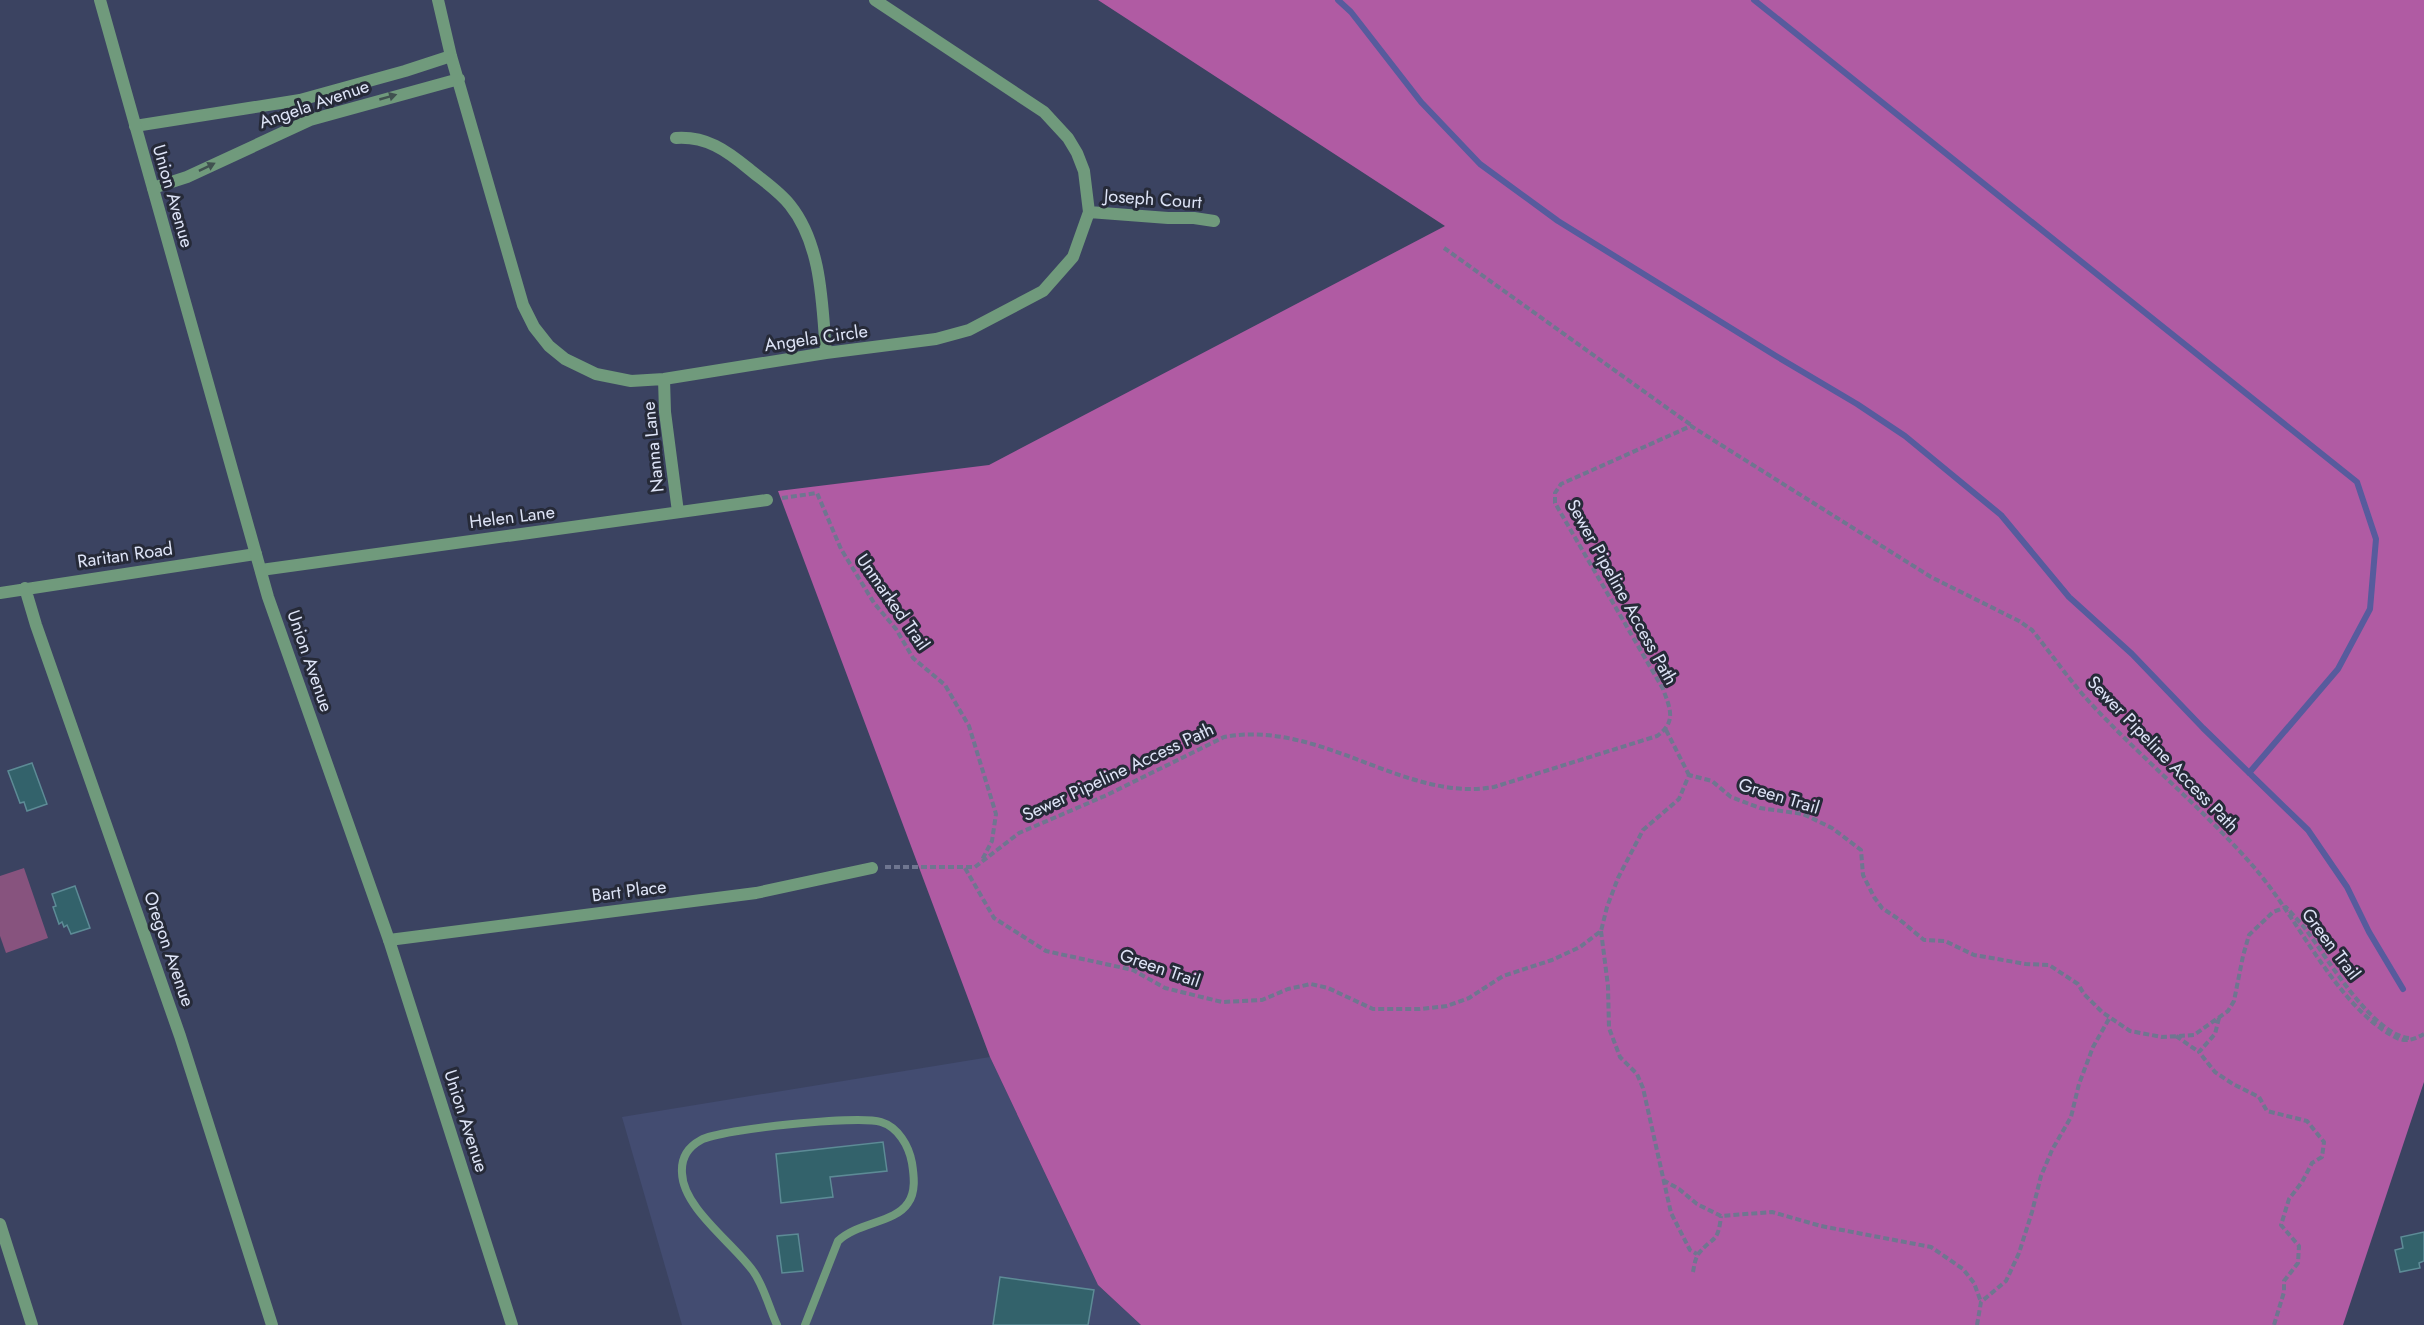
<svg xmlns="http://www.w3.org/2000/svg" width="2424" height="1325" font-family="Jost,sans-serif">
	<rect width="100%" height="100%" fill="#3b4361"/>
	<path fill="#434c71" d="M 990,1057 L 1098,1285 L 1141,1325 L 682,1325 L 622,1117 Z"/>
	<path fill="#87537e" d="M 24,868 L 48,938 L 6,953 L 0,936 L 0,876 Z"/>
	<path fill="#b05ba3" d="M 1098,0 L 2424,0 L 2424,1082 L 2343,1325 L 1141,1325 L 1098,1285 L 990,1057 L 778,491 L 989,465 L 1445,226 Z"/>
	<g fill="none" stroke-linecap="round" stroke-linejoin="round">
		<path stroke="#575b9d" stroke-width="6" d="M 1338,0 L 1351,12 L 1421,102 L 1480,164 L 1558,221 L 1776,356 L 1857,404 L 1905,436 L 2001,515 L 2069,597 L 2132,654 L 2203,728 L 2308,830 L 2347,887 L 2369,932 L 2403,989
			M 1754,0 L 2357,482 L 2376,539 L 2370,609 L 2338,669 L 2249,773"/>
	</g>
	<path fill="#33626b" stroke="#5d8b96" stroke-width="1.5" d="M 32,763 L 47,804 L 27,811 L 24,802 L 20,803 L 8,771 Z
		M 75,886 L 90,928 L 71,934 L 67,925 L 64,927 L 62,922 L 59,924 L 53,907 L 56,906 L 52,894 Z
		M 883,1142 L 887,1171 L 830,1177 L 833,1197 L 781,1203 L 776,1154 Z
		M 2424,1232 L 2424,1261 L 2419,1263 L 2420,1268 L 2400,1272 L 2395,1250 L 2403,1248 L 2401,1237 Z
		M 798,1234 L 803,1271 L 782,1273 L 777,1236 Z
		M 1000,1277 L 1094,1290 L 1088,1325 L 993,1325 Z"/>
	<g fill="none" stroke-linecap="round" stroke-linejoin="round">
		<path stroke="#6f7690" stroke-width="4" stroke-dasharray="6 3" stroke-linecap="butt" d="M 1444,248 L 1691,425
			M 782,498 L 817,493 L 841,549 L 874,603 L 896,629 L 913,658 L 945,685 L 969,726 L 996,814 L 992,841 L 982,860
			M 1666,730 L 1689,775
			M 885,867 L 975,867 L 1019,833 L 1107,795 L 1224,737 C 1321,719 1405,803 1494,787 L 1657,736 C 1677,722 1670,708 1663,689 L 1555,503 L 1555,493 L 1561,484 L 1691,426 L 1931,577 L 2019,621 L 2032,630 C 2053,656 2072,684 2095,708 C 2146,762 2204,810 2253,866 C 2296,915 2330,993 2383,1030 C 2400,1041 2406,1044 2424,1034
			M 965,868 L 994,918 L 1046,951 L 1133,970 L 1165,988 L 1222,1002 L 1262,1000 L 1288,989 L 1311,984 L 1328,988 L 1373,1009 L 1420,1009 L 1447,1006 L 1469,998 L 1503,976 L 1552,960 L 1580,947 L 1601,931 L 1607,907 L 1618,878 L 1643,830 L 1679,799 L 1689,775 L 1712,781 L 1731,797 L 1760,808 L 1803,814 L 1832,828 L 1861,850 L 1863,875 L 1874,897 L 1882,908 L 1900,920 L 1924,940 L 1945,941 L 1974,955 L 2026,964 L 2049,965 L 2078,984 L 2084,994 L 2102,1012 L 2130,1031 L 2162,1037 L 2194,1035 L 2228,1011 L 2234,1001 L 2243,956 L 2249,935 L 2273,912 L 2286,907 C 2293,915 2301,923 2307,931 C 2327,958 2375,1038 2411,1038
			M 1601,931 L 1608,986 L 1609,1028 L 1620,1057 L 1637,1074 L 1643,1088 L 1671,1213 L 1690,1250 L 1697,1254
			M 2219,1018 L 2215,1034 L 2199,1052 L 2215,1072 L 2233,1084 L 2259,1097 L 2267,1111 L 2307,1121 L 2324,1142 L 2322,1157 L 2312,1163 L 2302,1182 L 2289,1199 L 2281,1225 L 2299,1246 L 2298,1263 L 2284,1281 L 2284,1292 L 2274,1325
			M 2176,1036 L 2199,1052
			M 1663,1180 L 1679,1189 L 1697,1204 L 1721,1216 L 1772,1212 L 1821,1226 L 1931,1247 L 1963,1269 L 1974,1283 L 1981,1302
			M 1693,1272 C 1694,1267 1695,1258 1699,1253 C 1713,1236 1718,1244 1721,1216
			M 1977,1325 L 1981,1302 L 2006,1281 L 2019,1253 L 2032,1212 L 2041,1176 L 2052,1150 L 2071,1117 L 2079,1084 L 2093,1047 L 2110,1017"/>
		<path stroke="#709a7c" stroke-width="8" d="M 777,1325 C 769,1308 764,1286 753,1271 C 733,1243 683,1208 682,1173 C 681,1158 688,1147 701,1140 C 721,1129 859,1115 881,1122 C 898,1127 909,1146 912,1163 C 914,1176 916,1192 908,1203 C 895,1223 858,1222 838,1241 L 805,1325"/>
		<path stroke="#709a7c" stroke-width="12" d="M 438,0 L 451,56 L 523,305 L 534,327 L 549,346 L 565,359 L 596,374 L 631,381 L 664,379 L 826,353 L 936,339 L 969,330 L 1043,291 L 1073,257 L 1089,212 L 1084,171 L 1077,153 L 1068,138 L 1044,112 L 875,0
			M 135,126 L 300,100 L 405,71 L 451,56
			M 676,138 C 706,136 726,150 749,169 C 762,180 779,191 790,205 C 822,245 822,304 826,353
			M 153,188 L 187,177 L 310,120 L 459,79
			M 1089,212 L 1168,218 L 1194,218 L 1214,221
			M 664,379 L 665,412 L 678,512
			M 261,570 L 767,500
			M 25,588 L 36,625 L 180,1036 L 272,1325
			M 0,593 L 256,554
			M 389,940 L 756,893 L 872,868
			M 0,1224 L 32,1325"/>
		<path stroke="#709a7c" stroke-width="12" d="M 100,0 L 268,597 L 389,940 L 512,1325"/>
	</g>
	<defs><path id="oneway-solid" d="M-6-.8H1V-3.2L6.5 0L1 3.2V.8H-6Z" transform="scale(1.5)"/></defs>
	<g fill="#405150">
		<use href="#oneway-solid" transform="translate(388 97) rotate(-16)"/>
		<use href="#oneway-solid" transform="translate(207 167) rotate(-26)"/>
	</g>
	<g text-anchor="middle" stroke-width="6" stroke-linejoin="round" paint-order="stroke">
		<g font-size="18" fill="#dee4f7" stroke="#262a38">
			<text transform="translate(314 104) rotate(-19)" y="6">Angela Avenue</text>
			<text transform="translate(173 196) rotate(74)" y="6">Union Avenue</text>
			<text transform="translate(1153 199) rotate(4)" y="6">Joseph Court</text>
			<text transform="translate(816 338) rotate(-8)" y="6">Angela Circle</text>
			<text transform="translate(653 447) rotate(-96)" y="6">Nanna Lane</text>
			<text transform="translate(512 517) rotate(-7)" y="6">Helen Lane</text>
			<text transform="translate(125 555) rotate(-8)" y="6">Raritan Road</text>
			<text transform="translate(1622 592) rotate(61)" y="6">Sewer Pipeline Access Path</text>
			<text transform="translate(893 602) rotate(55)" y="6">Unmarked Trail</text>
			<text transform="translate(310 661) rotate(71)" y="6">Union Avenue</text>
			<text transform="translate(2163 754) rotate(46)" y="6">Sewer Pipeline Access Path</text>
			<text transform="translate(1118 772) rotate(-25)" y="6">Sewer Pipeline Access Path</text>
			<text transform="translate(1779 796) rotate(17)" y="6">Green Trail</text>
			<text transform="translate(629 891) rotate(-7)" y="6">Bart Place</text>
			<text transform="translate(2331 944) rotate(53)" y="6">Green Trail</text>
			<text transform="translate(169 949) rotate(71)" y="6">Oregon Avenue</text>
			<text transform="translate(1160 968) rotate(19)" y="6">Green Trail</text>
			<text transform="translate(466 1121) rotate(72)" y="6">Union Avenue</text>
		</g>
	</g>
</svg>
